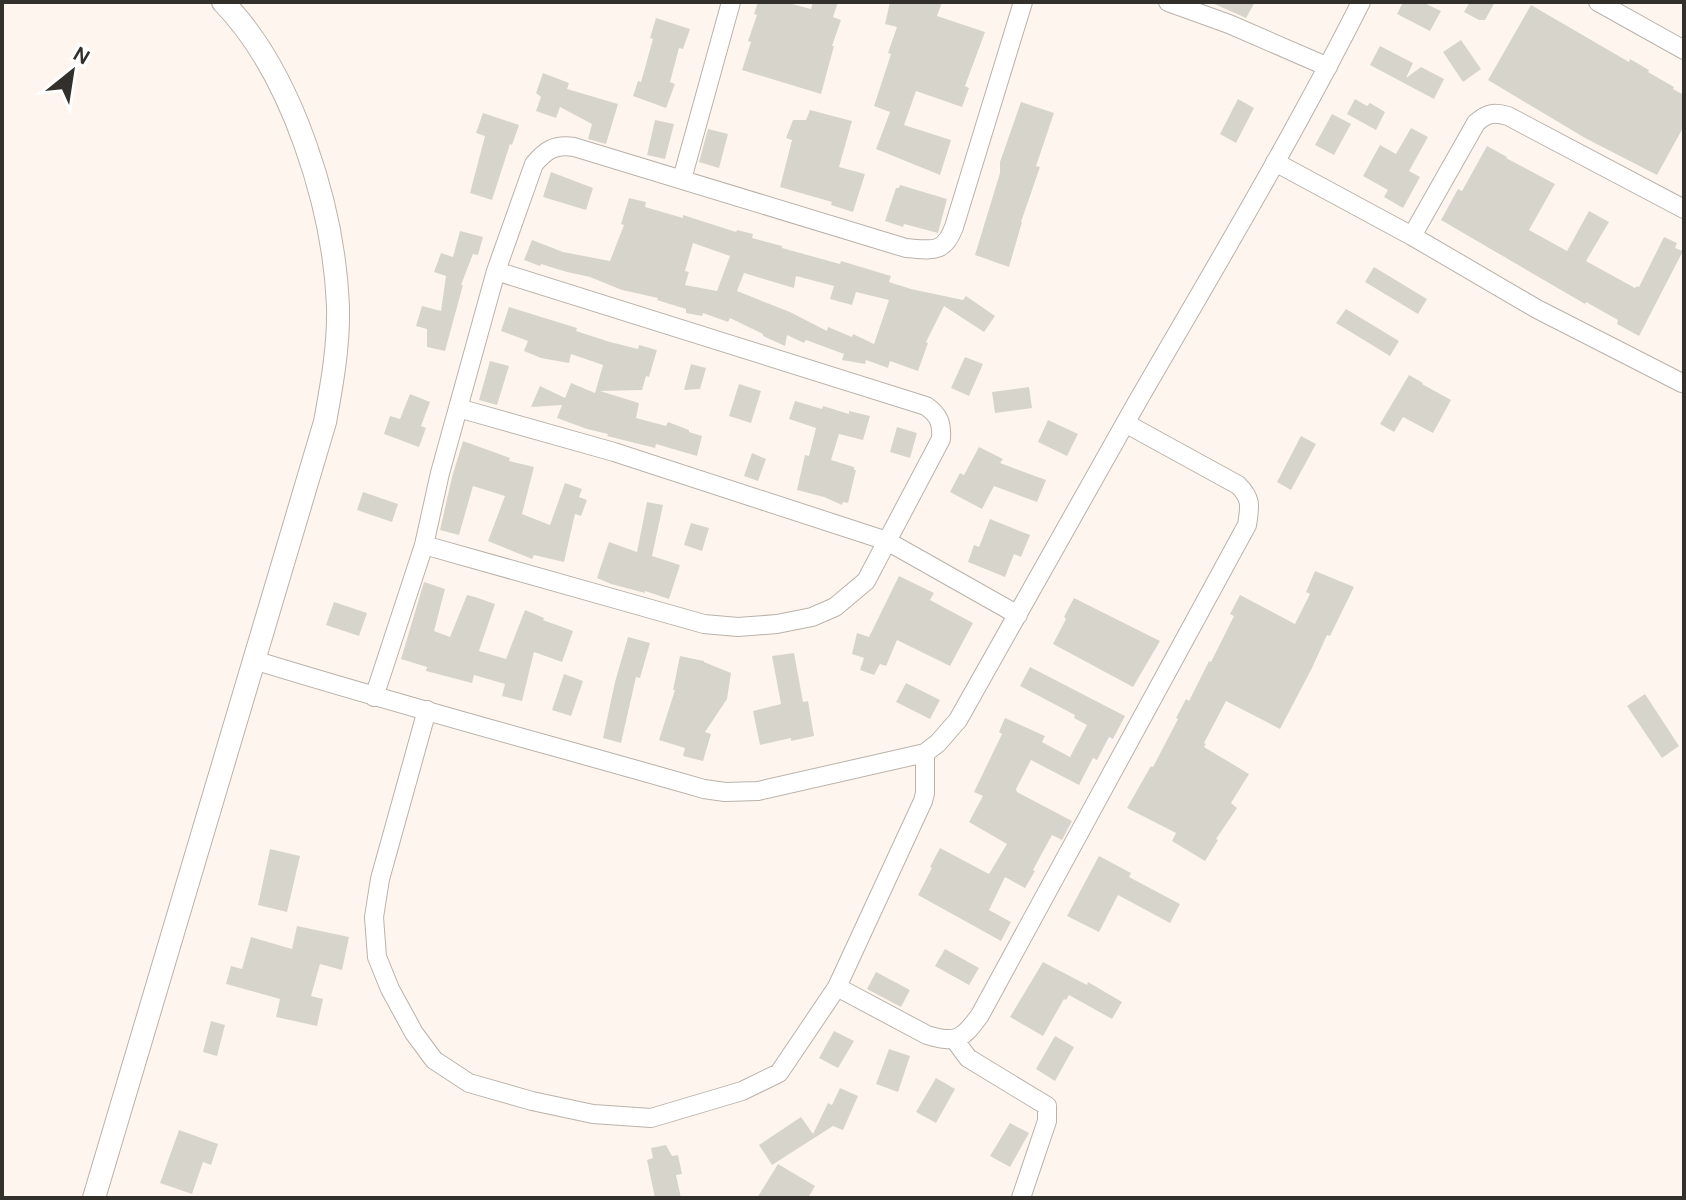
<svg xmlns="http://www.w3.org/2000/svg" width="1686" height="1200" font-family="Karla,sans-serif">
	<rect width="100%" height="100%" fill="#fef6ee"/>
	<path fill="#d7d5cb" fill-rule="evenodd" d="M 758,2 L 784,2 L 811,9 L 813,2 L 838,2 L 833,17 L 841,20 L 832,46 L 834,46 L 821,94 L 742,70 L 751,42 L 748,41 L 757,15 L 754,14 Z
		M 890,2 L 942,2 L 937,16 L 985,32 L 965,86 L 969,88 L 962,107 L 916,91 L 904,125 L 951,140 L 940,175 L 876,149 L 890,112 L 874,106 L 891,54 L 888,53 L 897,27 L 885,24 Z
		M 1210,2 L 1255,2 L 1246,18 Z
		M 1403,2 L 1422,2 L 1441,11 L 1430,31 L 1397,14 Z
		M 1470,2 L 1495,2 L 1485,20 L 1479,20 L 1464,12 Z
		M 1531,5 L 1629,62 L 1630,59 L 1649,70 L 1648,72 L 1674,87 L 1673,89 L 1684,95 L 1684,126 L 1657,175 L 1585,138 L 1488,80 Z
		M 656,18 L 690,29 L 683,49 L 679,48 L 670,82 L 675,84 L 666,108 L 633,96 L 638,81 L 641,82 L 653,39 L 650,38 Z
		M 1461,40 L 1481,69 L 1463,82 L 1443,52 Z
		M 1380,46 L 1413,63 L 1406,78 L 1421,67 L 1444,79 L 1434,99 L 1370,65 Z
		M 543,73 L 569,83 L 567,89 L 618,104 L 606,144 L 588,139 L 592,124 L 560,107 L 556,118 L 536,111 L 541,97 L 536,93 Z
		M 1238,99 L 1254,108 L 1236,143 L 1220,134 Z
		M 1355,99 L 1367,106 L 1370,103 L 1385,112 L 1376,130 L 1347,114 Z
		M 1021,102 L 1054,113 L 1036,166 L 1040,167 L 1021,222 L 1022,222 L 1009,267 L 975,255 L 1000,173 L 1000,162 Z
		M 810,110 L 852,121 L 839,167 L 865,174 L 853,212 L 831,205 L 832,202 L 780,187 L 792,140 L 786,138 L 793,120 L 806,120 Z
		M 483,113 L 519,125 L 512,145 L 510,144 L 492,200 L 470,193 L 485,136 L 476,133 Z
		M 1332,114 L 1351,124 L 1334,155 L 1315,145 Z
		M 655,120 L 674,124 L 665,159 L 647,155 Z
		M 1411,128 L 1428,137 L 1409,171 L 1420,177 L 1403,208 L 1384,197 L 1388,190 L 1363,176 L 1380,145 L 1396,154 Z
		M 708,129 L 728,134 L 719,168 L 699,162 Z
		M 1487,146 L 1507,157 L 1506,158 L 1555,184 L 1529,230 L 1567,251 L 1589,211 L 1609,222 L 1586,261 L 1635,288 L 1637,286 L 1639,287 L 1664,237 L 1677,243 L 1675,248 L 1683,251 L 1639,336 L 1617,324 L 1618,320 L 1586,302 L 1585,304 L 1441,220 L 1458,189 L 1462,191 Z
		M 551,172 L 593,188 L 586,210 L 543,197 Z
		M 900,185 L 947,199 L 938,233 L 904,224 L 903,227 L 885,221 L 896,188 L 899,188 Z
		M 629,198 L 646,202 L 645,207 L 683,218 L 683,215 L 736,232 L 737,230 L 753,234 L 752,238 L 782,246 L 782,248 L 840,264 L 841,261 L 891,276 L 889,282 L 911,289 L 963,300 L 966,296 L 995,316 L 984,332 L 944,306 L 926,342 L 928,343 L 918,371 L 890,361 L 888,368 L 866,360 L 865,364 L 842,360 L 844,354 L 806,340 L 804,343 L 787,335 L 785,346 L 763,336 L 763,334 L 730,318 L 728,322 L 703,313 L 702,316 L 686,313 L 686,309 L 657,300 L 658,298 L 622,290 L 590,277 L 567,272 L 541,264 L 540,266 L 524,260 L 532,240 L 563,252 L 610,261 L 624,225 L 621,224 ZM 693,243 L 730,256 L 717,291 L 685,285 L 689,272 L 685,271 ZM 744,273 L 794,288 L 796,276 L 834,286 L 830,299 L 852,305 L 856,292 L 889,300 L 874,344 L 853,334 L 852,337 L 828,327 L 827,331 L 790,312 L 737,291 Z
		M 460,231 L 483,237 L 478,255 L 473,254 L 461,285 L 463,285 L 445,351 L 427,347 L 427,329 L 416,326 L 422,306 L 441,311 L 446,276 L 434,272 L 441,253 L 453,257 Z
		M 1374,267 L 1427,299 L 1418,314 L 1365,282 Z
		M 509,307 L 577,328 L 576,331 L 610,342 L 638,349 L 639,345 L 657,350 L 649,377 L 646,376 L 642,390 L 600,391 L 639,403 L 636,418 L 666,426 L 668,422 L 689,430 L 689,432 L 702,436 L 697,456 L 656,444 L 655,448 L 607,436 L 608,434 L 587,429 L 557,418 L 562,405 L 531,407 L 540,386 L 565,398 L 571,383 L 595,393 L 603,365 L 571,354 L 569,363 L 541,358 L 524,351 L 528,341 L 501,331 Z
		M 1346,309 L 1399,341 L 1390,356 L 1336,323 Z
		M 965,357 L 983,364 L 969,396 L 951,388 Z
		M 490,361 L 509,366 L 497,405 L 479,400 Z
		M 691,364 L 706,368 L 700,389 L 684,390 Z
		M 1409,375 L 1423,383 L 1422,384 L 1451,400 L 1433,433 L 1403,417 L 1394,432 L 1380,424 Z
		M 739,384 L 761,391 L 751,423 L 729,416 Z
		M 1029,387 L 1032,408 L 995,413 L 992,392 Z
		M 410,394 L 430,402 L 421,426 L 426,428 L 419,447 L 384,434 L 390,416 L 400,419 Z
		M 795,401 L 822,409 L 823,406 L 849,414 L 849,411 L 870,416 L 863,440 L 839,434 L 831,460 L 854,467 L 854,470 L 856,470 L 848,503 L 843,502 L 842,505 L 824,497 L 797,490 L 805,455 L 809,456 L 816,428 L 789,419 Z
		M 1048,420 L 1078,434 L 1067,456 L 1038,442 Z
		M 897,427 L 917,433 L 910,458 L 890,452 Z
		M 1301,436 L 1316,444 L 1291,490 L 1277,482 Z
		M 463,441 L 510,458 L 509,461 L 534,467 L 522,514 L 550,525 L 565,483 L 582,489 L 579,497 L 587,500 L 581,516 L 575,514 L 564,562 L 534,555 L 532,559 L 488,541 L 505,496 L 473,486 L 459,535 L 440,530 L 452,477 Z
		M 979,447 L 1003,459 L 1000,463 L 1046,480 L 1037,502 L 994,486 L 982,509 L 950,492 L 960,473 L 964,475 Z
		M 752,453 L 766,459 L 758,481 L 744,476 Z
		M 363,492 L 398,504 L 392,522 L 357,510 Z
		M 647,502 L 663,505 L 652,556 L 680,565 L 669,599 L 645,591 L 645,593 L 611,584 L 597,578 L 609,542 L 637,552 Z
		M 990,519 L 1030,535 L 1021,557 L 1014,554 L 1005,577 L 968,562 L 974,545 L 979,547 Z
		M 691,523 L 709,528 L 702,551 L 684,545 Z
		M 1315,571 L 1354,587 L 1330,636 L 1327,635 L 1312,668 L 1280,729 L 1226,701 L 1204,743 L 1206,744 L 1204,747 L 1249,774 L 1231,803 L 1237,808 L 1216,839 L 1218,840 L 1205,861 L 1172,841 L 1176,833 L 1127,808 L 1151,766 L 1153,767 L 1178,719 L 1176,718 L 1186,699 L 1189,701 L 1209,661 L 1211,662 L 1234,616 L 1230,614 L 1240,595 L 1295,624 L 1310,594 L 1306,592 Z
		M 899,576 L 934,593 L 930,600 L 973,623 L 950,666 L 897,640 L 886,666 L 880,664 L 874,675 L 860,670 L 864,658 L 852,654 L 857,633 L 869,637 Z
		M 424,582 L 445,589 L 434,631 L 450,637 L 467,595 L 475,597 L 495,604 L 479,651 L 506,659 L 525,610 L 544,618 L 543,620 L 573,631 L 562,662 L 534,652 L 522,701 L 502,696 L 505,684 L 474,675 L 472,683 L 426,671 L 427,667 L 401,659 Z
		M 1074,598 L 1160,641 L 1133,687 L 1053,644 L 1066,619 L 1064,617 Z
		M 334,602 L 367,613 L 359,636 L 326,625 Z
		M 628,637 L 650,643 L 640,678 L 636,677 L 621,743 L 603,738 L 615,682 Z
		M 794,653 L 803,702 L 808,701 L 814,736 L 791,741 L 791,738 L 760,745 L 753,711 L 781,704 L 772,656 Z
		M 680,656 L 704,661 L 704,662 L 731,673 L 727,699 L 705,732 L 711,734 L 703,761 L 683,756 L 685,748 L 659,740 L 675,690 L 673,690 Z
		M 1030,667 L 1125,716 L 1113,739 L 1109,737 L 1097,760 L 1093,758 L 1079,785 L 1031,760 L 1016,789 L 1017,792 L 1072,821 L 1062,840 L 1052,835 L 1033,870 L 1035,871 L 1025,888 L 1005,877 L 989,910 L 1011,922 L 1001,941 L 918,895 L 932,868 L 930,867 L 940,848 L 989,874 L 1007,844 L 969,822 L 983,796 L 974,792 L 1002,734 L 999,732 L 1005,718 L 1045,736 L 1042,742 L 1070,757 L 1087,725 L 1074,718 L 1075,715 L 1020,686 Z
		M 564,674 L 583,681 L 571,716 L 552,710 Z
		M 906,683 L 940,700 L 930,719 L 896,702 Z
		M 1645,694 L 1679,746 L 1662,758 L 1627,706 Z
		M 270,849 L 300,856 L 287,912 L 258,905 Z
		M 1099,856 L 1131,873 L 1129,877 L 1180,904 L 1170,923 L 1118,895 L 1099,932 L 1067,916 Z
		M 297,926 L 349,937 L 342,970 L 320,964 L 311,996 L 323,999 L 317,1026 L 276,1017 L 280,999 L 226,984 L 231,966 L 242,969 L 251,937 L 292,949 Z
		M 945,949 L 979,968 L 969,985 L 935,966 Z
		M 1043,962 L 1087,985 L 1088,982 L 1122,1002 L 1112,1019 L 1069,995 L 1066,1000 L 1064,999 L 1043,1036 L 1010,1017 Z
		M 876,972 L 910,990 L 901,1007 L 867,989 Z
		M 211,1021 L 225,1025 L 217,1056 L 203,1052 Z
		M 834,1031 L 854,1041 L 838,1068 L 819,1058 Z
		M 1055,1036 L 1074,1047 L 1055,1081 L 1036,1069 Z
		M 889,1049 L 910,1056 L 898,1092 L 876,1084 Z
		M 936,1078 L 955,1089 L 936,1123 L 916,1112 Z
		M 840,1088 L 858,1096 L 843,1130 L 833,1126 L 772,1165 L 759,1145 L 801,1117 L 813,1134 L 828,1103 L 832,1105 Z
		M 1010,1123 L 1029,1133 L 1010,1167 L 990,1156 Z
		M 179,1130 L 218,1144 L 211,1165 L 203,1162 L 192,1194 L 160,1183 Z
		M 666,1145 L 672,1156 L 678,1155 L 682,1174 L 676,1175 L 681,1198 L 655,1198 L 647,1160 L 653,1158 L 651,1148 Z
		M 778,1164 L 815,1186 L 808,1198 L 757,1198 Z"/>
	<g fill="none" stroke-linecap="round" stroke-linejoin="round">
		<g stroke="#bab2aa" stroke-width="20">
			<path id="minor" d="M 1168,2 L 1229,24 L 1328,67
				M 1598,2 L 1684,50
				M 1275,162 L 1412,236 L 1537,309 L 1682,383
				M 682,179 L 731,2
				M 1412,236 L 1476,123 C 1487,113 1494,112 1508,116 L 1684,209
				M 458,408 L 614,452 L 887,541 L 1018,615
				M 424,545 L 704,624 L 738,627 L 777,624 L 812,617 L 835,607 L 866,581 L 941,439 C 942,423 939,415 926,406 L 496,271
				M 254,660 C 403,706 554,746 704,789 L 725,792 L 758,791 L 925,753 L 938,743 L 958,720 C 1018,615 1076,509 1136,404 C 1213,271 1292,139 1361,2
				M 374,697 L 424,545 L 440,473 L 496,271 L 534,164 C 546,150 555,144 574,147 L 906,248 C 932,250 944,254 954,227 L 1023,2
				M 427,710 L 380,879 L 374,917 L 377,957 L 390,989 L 414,1033 L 434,1060 L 469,1083 L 532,1101 L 593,1114 L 651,1118 L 742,1091 L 779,1073 L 837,987 L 923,801 L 925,793 L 925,753
				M 837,987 L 927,1035 C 956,1044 963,1039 980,1015 L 1247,525 C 1250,506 1252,499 1238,485 L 1125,423
				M 954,1039 L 968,1058 L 1047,1106 L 1047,1121 L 1021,1198"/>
		</g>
		<g stroke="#bab2aa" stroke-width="24">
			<path id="tertiary" d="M 94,1198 L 325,422 C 332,384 339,345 338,306 C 334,208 293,74 223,2"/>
		</g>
		<use href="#minor" stroke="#fff" stroke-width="18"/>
		<use href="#tertiary" stroke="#fff" stroke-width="22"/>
	</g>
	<rect width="1686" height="1200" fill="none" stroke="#33302c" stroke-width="8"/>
	<g transform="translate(72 72) rotate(30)" stroke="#ffffff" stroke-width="6" paint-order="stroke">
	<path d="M0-6L14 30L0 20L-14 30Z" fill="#33302c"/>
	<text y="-12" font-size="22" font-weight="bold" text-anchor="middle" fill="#33302c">N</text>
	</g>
</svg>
